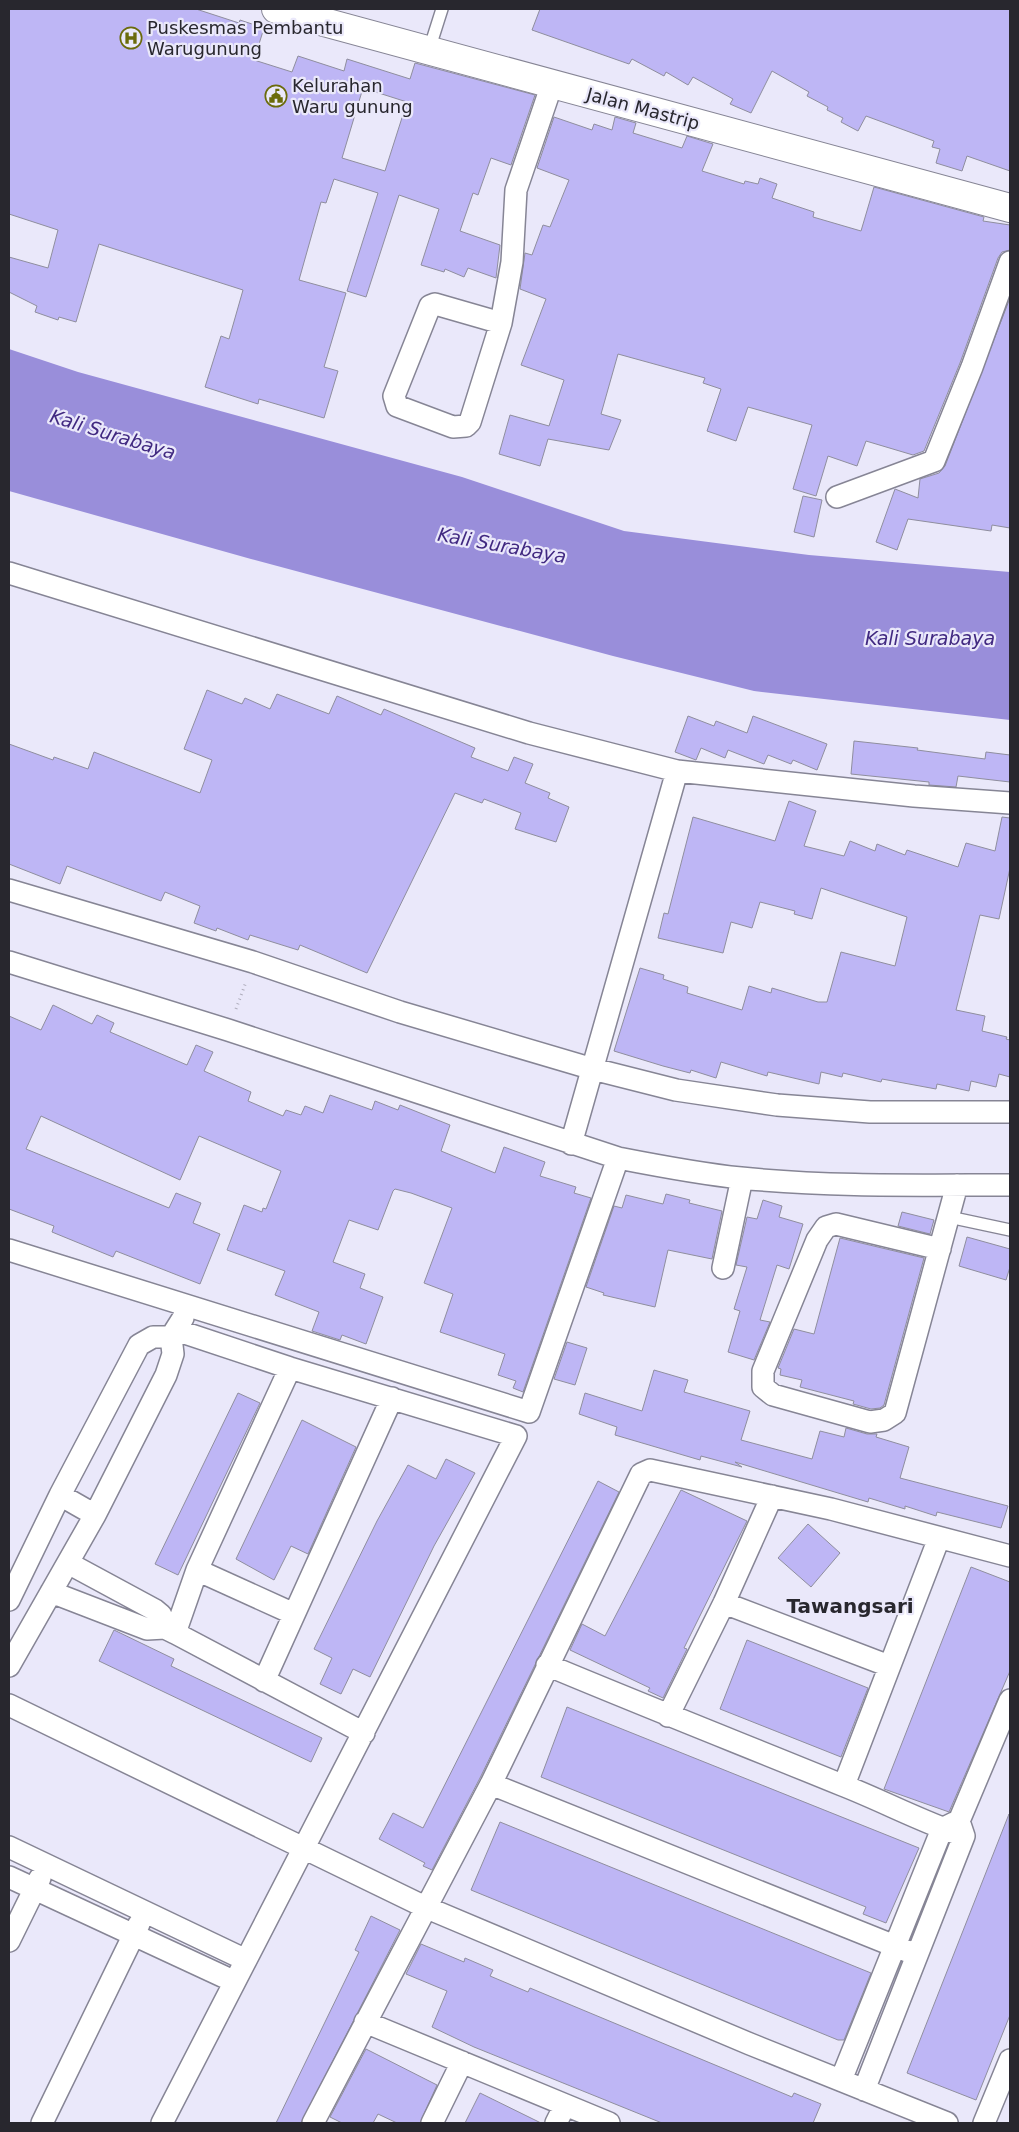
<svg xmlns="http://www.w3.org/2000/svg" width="1019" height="2132" font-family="'DejaVu Sans',sans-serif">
	<rect width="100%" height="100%" fill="#eae8fa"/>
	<path fill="#998eda" d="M 9,349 L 78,372 L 462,477 L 624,531 L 809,555 L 1010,572 L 1010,720 L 754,691 L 613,656 L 251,559 L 9,491 Z"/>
	<path fill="#beb6f5" stroke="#8f8e9e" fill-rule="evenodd" d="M 9,9 L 196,9 L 239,23 L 240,20 L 264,28 L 254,60 L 292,72 L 298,56 L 344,71 L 347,59 L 410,79 L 415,63 L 535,95 L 511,165 L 491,158 L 478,195 L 473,193 L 460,231 L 500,245 L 496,278 L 468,268 L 464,277 L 445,269 L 444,272 L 421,265 L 439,209 L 399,195 L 366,297 L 347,291 L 378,193 L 334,179 L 326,203 L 321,202 L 299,280 L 346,293 L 324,367 L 338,371 L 324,418 L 259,399 L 258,404 L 205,387 L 221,336 L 229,339 L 243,290 L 99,244 L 76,322 L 59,317 L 58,320 L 35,312 L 37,306 L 9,292 L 9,257 L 48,268 L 58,230 L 9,214 ZM 363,88 L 407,102 L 385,171 L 342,158 Z
		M 540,9 L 1010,9 L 1010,171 L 967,156 L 962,171 L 936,163 L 940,149 L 932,147 L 934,141 L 866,116 L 858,131 L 841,122 L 843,118 L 827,110 L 828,107 L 807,96 L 809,92 L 772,71 L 751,113 L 730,104 L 733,99 L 693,77 L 688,85 L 666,72 L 664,76 L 632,59 L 629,64 L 532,30 Z
		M 554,117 L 592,130 L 594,124 L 612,130 L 615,117 L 636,123 L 633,133 L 682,148 L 687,136 L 713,144 L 702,171 L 744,184 L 745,181 L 758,184 L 760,178 L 777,184 L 772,198 L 814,212 L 813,217 L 861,231 L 874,187 L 984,217 L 983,221 L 1010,225 L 1010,250 L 1002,252 L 998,258 L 960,363 L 924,451 L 913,455 L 866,441 L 857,466 L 828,456 L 816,496 L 793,489 L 812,425 L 748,407 L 736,441 L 707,431 L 721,389 L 703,383 L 705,378 L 618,354 L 601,414 L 621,420 L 609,450 L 548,439 L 540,466 L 499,454 L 510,415 L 549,426 L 564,380 L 521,365 L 546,299 L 520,289 L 525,253 L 532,255 L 543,225 L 550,227 L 569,180 L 537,168 Z
		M 1010,298 L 1010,528 L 992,525 L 991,531 L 908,519 L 897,550 L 876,542 L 895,489 L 918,498 L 920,479 L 939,473 L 945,466 Z
		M 803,496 L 822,500 L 814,537 L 794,532 Z
		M 207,690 L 242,704 L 245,698 L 270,709 L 277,694 L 329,714 L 337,696 L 381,715 L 384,709 L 475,748 L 471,757 L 508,771 L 514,757 L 533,764 L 525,783 L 550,793 L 548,798 L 569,807 L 556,842 L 515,829 L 521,813 L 484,799 L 482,803 L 455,793 L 367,973 L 300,945 L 298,950 L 250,935 L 248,940 L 217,928 L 216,931 L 194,923 L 200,906 L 165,892 L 161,901 L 67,866 L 60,884 L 9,864 L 9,744 L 53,760 L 54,757 L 88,769 L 94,752 L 200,793 L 212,760 L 184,749 Z
		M 688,716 L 714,726 L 716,721 L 747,733 L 753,716 L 827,744 L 817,770 L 793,760 L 791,764 L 768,755 L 764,764 L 728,750 L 725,758 L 701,748 L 696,760 L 675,752 Z
		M 854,741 L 918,748 L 917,750 L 985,759 L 986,752 L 1010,755 L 1010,782 L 958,776 L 956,787 L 929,785 L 929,782 L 851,774 Z
		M 789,801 L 816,811 L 804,846 L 844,856 L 850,841 L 875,851 L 877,844 L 905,855 L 907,850 L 958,867 L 966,843 L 995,851 L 1002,817 L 1010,818 L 1010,868 L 999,919 L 980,915 L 956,1010 L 985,1016 L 982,1031 L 1007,1037 L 1006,1039 L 1010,1040 L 1010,1077 L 999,1074 L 996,1087 L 971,1081 L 969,1091 L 937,1084 L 936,1089 L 882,1079 L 881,1082 L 843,1073 L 842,1077 L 821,1072 L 819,1084 L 768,1072 L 767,1076 L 721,1062 L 716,1078 L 691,1070 L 690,1073 L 663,1066 L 614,1051 L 640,968 L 664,975 L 663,979 L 688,987 L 687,993 L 742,1010 L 749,986 L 771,993 L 772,988 L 818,1002 L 827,1002 L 841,952 L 895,966 L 907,917 L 821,888 L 812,919 L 794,914 L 795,911 L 760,902 L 752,928 L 731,922 L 723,953 L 658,938 L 664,913 L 668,914 L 693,817 L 775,841 Z
		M 53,1005 L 92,1024 L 97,1015 L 114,1023 L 110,1032 L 187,1065 L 196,1045 L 213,1052 L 204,1071 L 251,1092 L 248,1101 L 283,1116 L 286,1110 L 301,1115 L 305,1106 L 323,1113 L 330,1095 L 372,1110 L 375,1101 L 398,1110 L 400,1105 L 450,1125 L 441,1151 L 495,1173 L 504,1147 L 545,1162 L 540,1176 L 576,1187 L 574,1193 L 591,1198 L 523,1392 L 513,1388 L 516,1381 L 498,1375 L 505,1354 L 440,1332 L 453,1294 L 424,1283 L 452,1208 L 411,1193 L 395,1189 L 393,1191 L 378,1230 L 349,1220 L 333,1262 L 365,1274 L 360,1288 L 383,1297 L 366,1344 L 342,1335 L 340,1340 L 312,1331 L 319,1312 L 275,1295 L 285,1271 L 227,1250 L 244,1205 L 262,1212 L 263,1208 L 266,1209 L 281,1171 L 199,1136 L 180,1180 L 41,1116 L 26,1149 L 169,1208 L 176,1193 L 201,1203 L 193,1223 L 220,1234 L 200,1284 L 116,1251 L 113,1257 L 52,1232 L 54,1226 L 9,1209 L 9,1016 L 41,1030 Z
		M 666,1194 L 690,1200 L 689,1203 L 722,1211 L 712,1259 L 668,1250 L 655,1307 L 603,1295 L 604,1293 L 586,1287 L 614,1206 L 622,1208 L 626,1195 L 663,1204 Z
		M 763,1200 L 782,1206 L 779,1217 L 803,1224 L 789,1269 L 777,1265 L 760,1320 L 770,1322 L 754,1360 L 728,1352 L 740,1311 L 734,1309 L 747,1267 L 736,1265 L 747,1217 L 757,1219 Z
		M 902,1212 L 934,1220 L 930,1234 L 898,1226 Z
		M 967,1237 L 1010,1249 L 1010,1267 L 1006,1280 L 959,1266 Z
		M 840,1238 L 924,1258 L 884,1405 L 880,1408 L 871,1409 L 853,1404 L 854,1401 L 800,1387 L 802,1380 L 780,1375 L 781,1369 L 778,1368 L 794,1329 L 814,1334 Z
		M 567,1342 L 587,1348 L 575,1385 L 554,1379 Z
		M 654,1370 L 688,1380 L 684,1392 L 750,1411 L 741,1440 L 812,1459 L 820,1431 L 844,1437 L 846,1428 L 867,1434 L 877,1434 L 876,1437 L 909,1447 L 900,1478 L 1008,1506 L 1001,1528 L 937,1512 L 936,1516 L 905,1506 L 905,1509 L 869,1498 L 868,1502 L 735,1462 L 742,1467 L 701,1456 L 700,1460 L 615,1435 L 617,1427 L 579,1414 L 585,1393 L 642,1411 Z
		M 238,1393 L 260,1403 L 178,1575 L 155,1564 Z
		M 302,1420 L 356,1447 L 308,1554 L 291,1546 L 274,1580 L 236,1559 Z
		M 446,1459 L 475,1473 L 434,1546 L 370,1677 L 353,1669 L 341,1694 L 320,1684 L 332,1658 L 314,1649 L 377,1521 L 408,1465 L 436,1479 Z
		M 598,1481 L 619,1492 L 480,1778 L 432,1870 L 423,1866 L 425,1863 L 379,1839 L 393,1813 L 423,1828 Z
		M 681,1490 L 747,1521 L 684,1648 L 687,1649 L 663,1698 L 648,1691 L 650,1688 L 570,1650 L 582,1624 L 605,1636 Z
		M 808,1524 L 840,1553 L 811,1587 L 778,1558 Z
		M 971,1567 L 1010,1582 L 1010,1671 L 949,1812 L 884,1789 Z
		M 114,1630 L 174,1659 L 171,1666 L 322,1738 L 311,1762 L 99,1661 Z
		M 747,1640 L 868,1688 L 841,1757 L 720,1709 Z
		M 567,1707 L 919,1848 L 886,1923 L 863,1914 L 866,1907 L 541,1777 Z
		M 1009,1814 L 1010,2015 L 976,2100 L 907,2073 Z
		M 500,1822 L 871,1973 L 844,2040 L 838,2040 L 471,1890 Z
		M 371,1916 L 400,1930 L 301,2123 L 276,2123 L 359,1952 L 355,1950 Z
		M 421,1944 L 464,1962 L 465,1958 L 493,1970 L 490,1976 L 528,1992 L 530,1988 L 792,2097 L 794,2093 L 821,2104 L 813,2123 L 662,2123 L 474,2047 L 432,2027 L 447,1991 L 406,1974 Z
		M 366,2049 L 437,2085 L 420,2123 L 397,2123 L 378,2114 L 373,2123 L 342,2123 L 330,2117 Z
		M 480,2093 L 541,2123 L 465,2123 Z"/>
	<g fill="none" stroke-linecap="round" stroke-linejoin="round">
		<g stroke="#868595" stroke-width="14">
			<path id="lane" d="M 429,50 L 442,9
				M 949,1217 L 1010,1230"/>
		</g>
		<g stroke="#868595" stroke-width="24">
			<path id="street" d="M 501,323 L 435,304 L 430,306 L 394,396 L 397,406 L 453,427 L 466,426 L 470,422 L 501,323 L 512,262 L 516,190 L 552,84
				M 837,497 L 934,461 L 972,367 L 1010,262
				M 9,573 L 529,733 L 677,771 L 914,796 L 1010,803
				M 9,890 L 253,962 L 400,1012 L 593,1069 L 676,1090 L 777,1105 L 870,1112 L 1010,1112
				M 9,962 L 228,1030 L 618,1158 C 659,1166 700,1174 741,1178 C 830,1187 921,1185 1010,1185
				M 571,1144 L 677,771
				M 940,1249 L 836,1224 L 826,1227 L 817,1240 L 763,1371 L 763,1387 L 773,1395 L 870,1422 L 884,1420 L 895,1413 L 957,1185
				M 9,1250 L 529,1412 L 618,1158
				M 723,1268 L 742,1178
				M 60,1495 L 95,1515
				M 68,1563 L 155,1610 L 161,1615 L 165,1628
				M 197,1570 L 294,1614
				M 51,1592 L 147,1629 L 165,1628 L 175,1633 L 364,1733
				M 9,1600 L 60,1495 L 139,1345 L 153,1337 L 171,1337
				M 724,1603 L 889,1666
				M 175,1633 L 197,1570 L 290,1368
				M 547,1665 C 645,1706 744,1745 842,1785 C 883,1801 922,1822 964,1836
				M 9,1666 L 95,1515 L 166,1375 L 173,1354 L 171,1337 L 183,1318
				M 264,1681 L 392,1398
				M 9,1705 L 425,1907 L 750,2044 L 947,2123
				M 668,1716 L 724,1603 L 772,1496
				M 491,1784 L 917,1955
				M 844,1785 L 939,1538
				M 9,1847 L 246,1960
				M 9,1877 L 233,1981
				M 9,1941 L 40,1878
				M 365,2022 L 609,2123
				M 841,2080 L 942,1829 L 954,1823
				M 864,2090 L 964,1836 L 959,1821 L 1010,1700
				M 42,2123 L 139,1924
				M 162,2123 L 516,1436 L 290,1368 L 176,1330
				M 313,2123 L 491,1784 L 641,1474 L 650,1470 L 831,1509 L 1010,1556
				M 432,2123 L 462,2062
				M 556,2123 L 565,2105
				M 984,2123 L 1010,2060"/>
		</g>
		<g stroke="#868595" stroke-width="30">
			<path id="primary" d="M 276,9 L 1010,208"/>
		</g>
		<path stroke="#afadbc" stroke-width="3" stroke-dasharray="1 4" stroke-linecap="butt" d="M 236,1009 L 246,982"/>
		<use href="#lane" stroke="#fff" stroke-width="11"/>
		<use href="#street" stroke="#fff" stroke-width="21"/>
		<use href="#primary" stroke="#fff" stroke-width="28"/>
	</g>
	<defs>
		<g id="hospital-ring" transform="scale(1.125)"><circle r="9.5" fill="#eae8fa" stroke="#6b6b0b" stroke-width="1.5"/><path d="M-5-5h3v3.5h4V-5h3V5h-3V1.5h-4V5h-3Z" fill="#6b6b0b"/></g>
		<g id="civic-ring" transform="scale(1.125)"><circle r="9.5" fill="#eae8fa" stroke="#6b6b0b" stroke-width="1.5"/><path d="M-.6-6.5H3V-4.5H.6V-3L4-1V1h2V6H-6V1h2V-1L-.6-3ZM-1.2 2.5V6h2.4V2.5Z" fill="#6b6b0b"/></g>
	</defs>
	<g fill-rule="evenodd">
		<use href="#hospital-ring" x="131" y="38"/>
		<use href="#civic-ring" x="276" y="96"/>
	</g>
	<g text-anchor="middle" stroke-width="4.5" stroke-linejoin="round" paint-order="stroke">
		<g font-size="18" fill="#28272e" stroke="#eae8fa" text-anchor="start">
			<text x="147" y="34">Puskesmas Pembantu<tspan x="147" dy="21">Warugunung</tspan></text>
			<text x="292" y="92">Kelurahan<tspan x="292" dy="21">Waru gunung</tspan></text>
		</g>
		<g font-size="18" fill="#28272e" stroke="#eae8fa">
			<text transform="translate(643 109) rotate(15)" y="6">Jalan Mastrip</text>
		</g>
		<g font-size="19" font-style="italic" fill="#412981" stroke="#eae8fa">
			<text transform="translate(113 434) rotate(17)" y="7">Kali Surabaya</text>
			<text transform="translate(502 545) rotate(10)" y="7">Kali Surabaya</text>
			<text x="930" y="645">Kali Surabaya</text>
		</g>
		<g font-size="20" font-weight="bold" fill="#28272e" stroke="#eae8fa">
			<text x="850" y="1613">Tawangsari</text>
		</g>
	</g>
	<rect width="1019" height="2132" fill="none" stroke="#28272e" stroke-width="20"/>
</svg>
